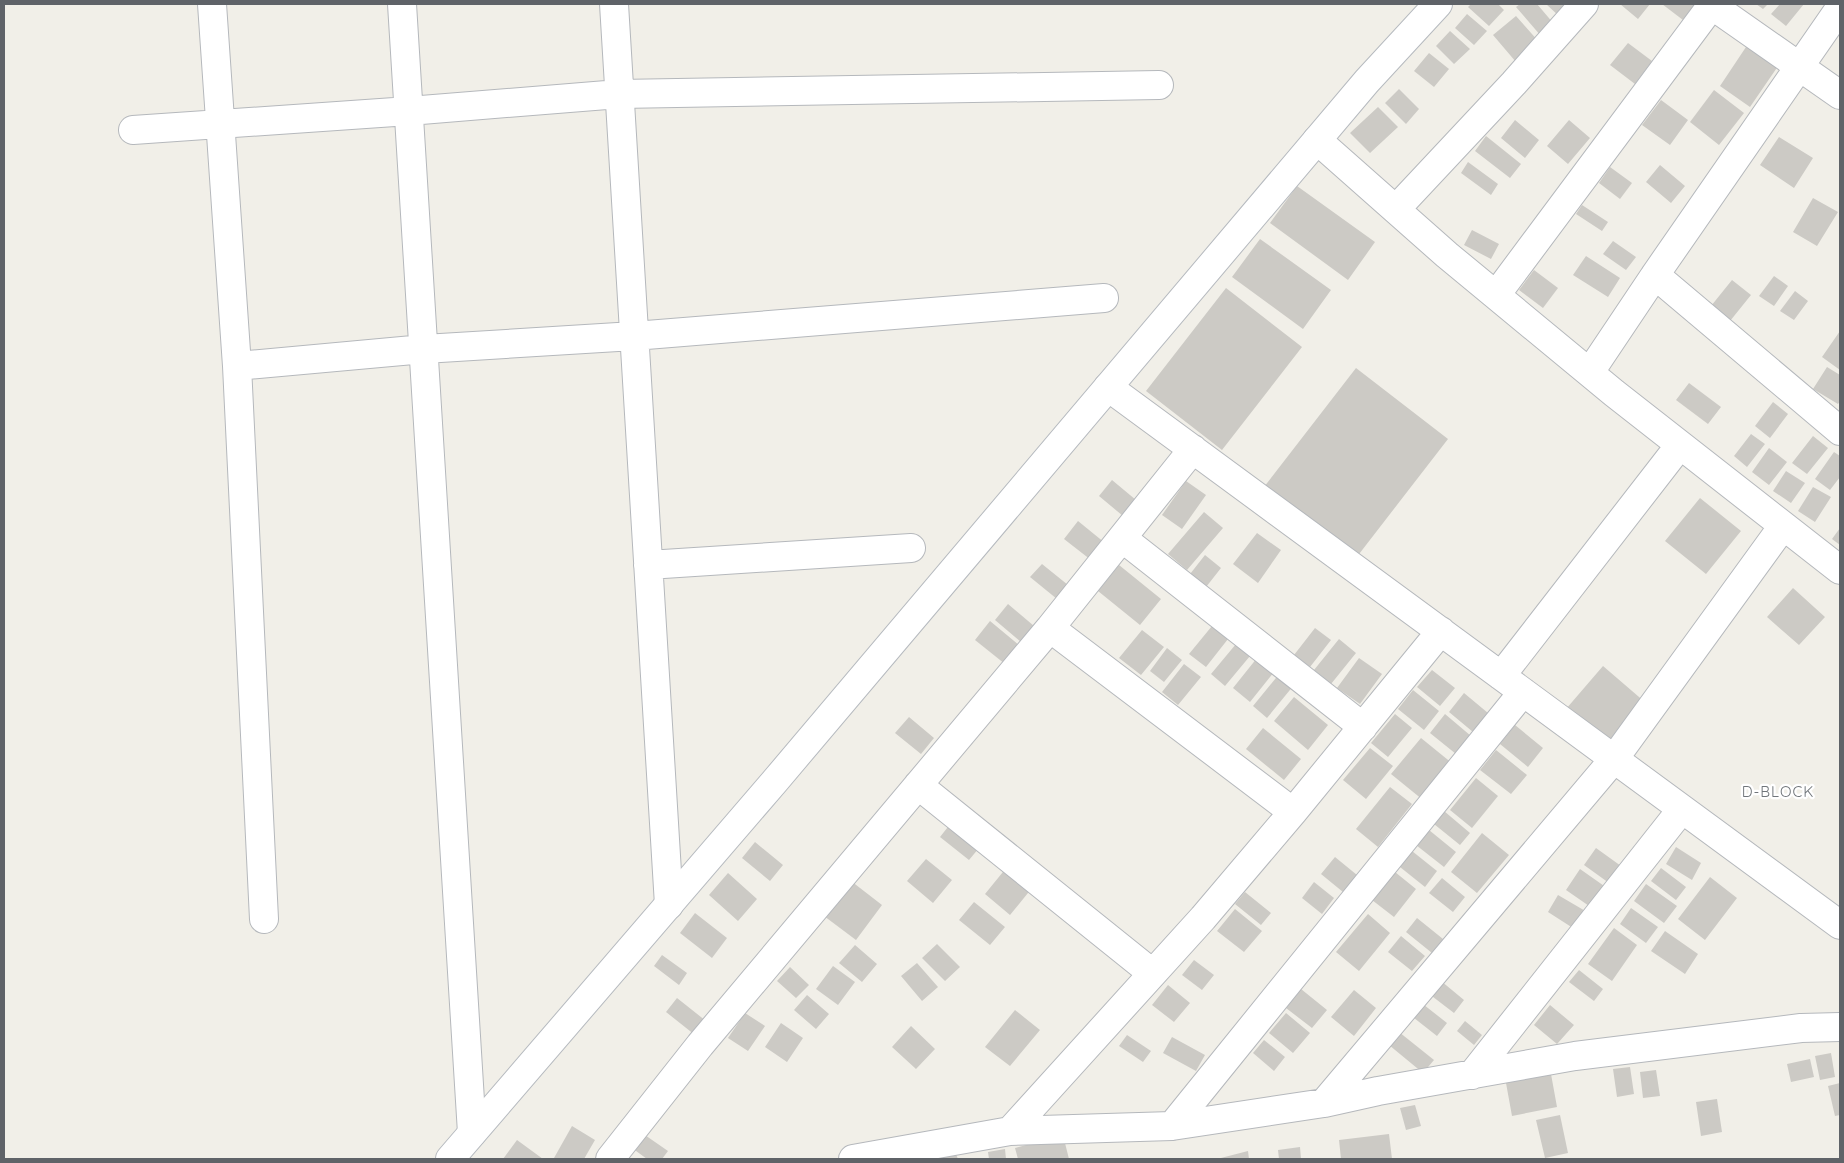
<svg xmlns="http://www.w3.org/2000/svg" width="1844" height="1163" font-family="Quicksand,sans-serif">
	<rect width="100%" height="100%" fill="#f1efe8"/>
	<path fill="#cccac5" d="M 1471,4 L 1498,4 L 1504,10 L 1489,26 L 1468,7 Z
		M 1520,4 L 1537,4 L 1554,24 L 1541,36 L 1516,7 Z
		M 1546,4 L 1571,4 L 1560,17 Z
		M 1620,4 L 1650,4 L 1638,19 Z
		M 1662,4 L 1696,4 L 1683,20 Z
		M 1756,4 L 1768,4 L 1763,9 Z
		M 1780,4 L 1804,4 L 1786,26 L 1771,14 Z
		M 1467,14 L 1487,31 L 1474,45 L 1455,28 Z
		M 1516,16 L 1539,42 L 1516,62 L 1493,35 Z
		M 1450,31 L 1470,49 L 1454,64 L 1436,46 Z
		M 1752,38 L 1783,59 L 1750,107 L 1720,86 Z
		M 1628,43 L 1652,61 L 1635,84 L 1610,65 Z
		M 1429,53 L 1449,69 L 1434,87 L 1414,71 Z
		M 1399,89 L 1419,109 L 1406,124 L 1385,103 Z
		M 1714,90 L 1744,113 L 1719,145 L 1690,122 Z
		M 1661,100 L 1688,120 L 1670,145 L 1642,125 Z
		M 1378,107 L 1398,127 L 1370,153 L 1350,133 Z
		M 1515,120 L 1539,140 L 1525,158 L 1501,138 Z
		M 1569,120 L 1590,138 L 1568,164 L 1547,146 Z
		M 1486,136 L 1521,164 L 1510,178 L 1475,151 Z
		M 1779,137 L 1813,158 L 1794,188 L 1760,165 Z
		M 1468,162 L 1498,184 L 1491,195 L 1461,173 Z
		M 1660,165 L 1685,186 L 1671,203 L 1646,182 Z
		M 1610,167 L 1632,183 L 1620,199 L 1599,183 Z
		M 1297,186 L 1375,242 L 1348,280 L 1270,223 Z
		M 1813,198 L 1838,212 L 1817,246 L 1793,232 Z
		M 1582,205 L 1608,222 L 1602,231 L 1576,214 Z
		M 1472,230 L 1499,244 L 1491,259 L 1464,245 Z
		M 1260,239 L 1331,290 L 1303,329 L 1232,277 Z
		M 1613,241 L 1636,257 L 1626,270 L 1603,254 Z
		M 1586,256 L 1620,278 L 1608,297 L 1573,275 Z
		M 1534,270 L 1558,288 L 1543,308 L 1519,290 Z
		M 1774,276 L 1788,286 L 1774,306 L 1759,296 Z
		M 1732,280 L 1751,295 L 1726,326 L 1707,311 Z
		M 1226,288 L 1302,347 L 1222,450 L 1146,391 Z
		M 1795,291 L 1808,301 L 1794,320 L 1780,311 Z
		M 1840,331 L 1840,370 L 1822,357 Z
		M 1827,367 L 1840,375 L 1840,401 L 1838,404 L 1813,389 Z
		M 1356,368 L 1448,439 L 1356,558 L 1264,487 Z
		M 1689,383 L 1721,407 L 1708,424 L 1676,400 Z
		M 1773,402 L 1788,414 L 1770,438 L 1755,426 Z
		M 1751,434 L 1765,444 L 1747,467 L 1734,456 Z
		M 1813,436 L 1828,448 L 1807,474 L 1792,463 Z
		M 1769,448 L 1787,462 L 1769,485 L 1752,472 Z
		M 1834,452 L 1840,456 L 1840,477 L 1830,490 L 1815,479 Z
		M 1786,471 L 1805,483 L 1791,503 L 1773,491 Z
		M 1112,480 L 1136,500 L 1123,516 L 1099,496 Z
		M 1186,481 L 1206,495 L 1182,529 L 1162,515 Z
		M 1813,487 L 1831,497 L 1815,522 L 1798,511 Z
		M 1700,498 L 1741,531 L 1706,574 L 1665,541 Z
		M 1204,512 L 1223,528 L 1187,570 L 1168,554 Z
		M 1078,521 L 1105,543 L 1091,560 L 1064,539 Z
		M 1840,528 L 1840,545 L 1832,539 Z
		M 1257,533 L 1281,550 L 1258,583 L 1233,564 Z
		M 1205,555 L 1221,568 L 1199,596 L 1183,583 Z
		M 1042,564 L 1068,585 L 1057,599 L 1030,577 Z
		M 1119,565 L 1161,599 L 1140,625 L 1098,591 Z
		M 1793,588 L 1825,617 L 1799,645 L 1767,617 Z
		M 1008,604 L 1034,626 L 1021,642 L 995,620 Z
		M 990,621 L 1020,646 L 1005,664 L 975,640 Z
		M 1212,626 L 1228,639 L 1206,667 L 1189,654 Z
		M 1315,628 L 1331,640 L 1310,667 L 1294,655 Z
		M 1142,630 L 1164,647 L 1141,675 L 1119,658 Z
		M 1339,639 L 1356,653 L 1331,684 L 1314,670 Z
		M 1236,644 L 1250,656 L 1225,686 L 1211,674 Z
		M 1167,648 L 1182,660 L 1164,682 L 1150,671 Z
		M 1257,658 L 1274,672 L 1250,702 L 1233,688 Z
		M 1359,658 L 1382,674 L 1360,704 L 1337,688 Z
		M 1184,664 L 1201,677 L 1178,705 L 1162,692 Z
		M 1603,666 L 1646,703 L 1609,745 L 1566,709 Z
		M 1432,670 L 1455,688 L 1440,706 L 1417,687 Z
		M 1280,673 L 1294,685 L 1267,718 L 1253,706 Z
		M 1413,690 L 1439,711 L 1424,730 L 1398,709 Z
		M 1464,693 L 1488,713 L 1473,732 L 1449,712 Z
		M 1294,697 L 1328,725 L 1308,750 L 1274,721 Z
		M 1395,714 L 1412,728 L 1388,757 L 1371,743 Z
		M 1445,714 L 1471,736 L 1456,754 L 1430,733 Z
		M 909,717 L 934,738 L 921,754 L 895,733 Z
		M 1515,725 L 1543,748 L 1528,767 L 1500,744 Z
		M 1263,728 L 1301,759 L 1284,780 L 1246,749 Z
		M 1421,738 L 1453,764 L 1423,800 L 1391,774 Z
		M 1370,748 L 1393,766 L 1366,799 L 1343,780 Z
		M 1496,750 L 1527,775 L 1511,794 L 1480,770 Z
		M 1476,778 L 1498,796 L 1472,828 L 1450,810 Z
		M 1390,787 L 1412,804 L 1378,847 L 1356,829 Z
		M 1444,811 L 1470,833 L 1460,845 L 1434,824 Z
		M 955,818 L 984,842 L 969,860 L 940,837 Z
		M 1429,830 L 1456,852 L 1444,867 L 1416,845 Z
		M 1482,833 L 1509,855 L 1477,893 L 1451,872 Z
		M 755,842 L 783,865 L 770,881 L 742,858 Z
		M 1676,847 L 1701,863 L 1692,880 L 1666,864 Z
		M 1596,848 L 1621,866 L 1609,883 L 1584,865 Z
		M 1412,851 L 1437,871 L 1425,887 L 1400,867 Z
		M 1335,857 L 1357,875 L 1343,892 L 1321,874 Z
		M 926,859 L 952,880 L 933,903 L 907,881 Z
		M 1007,867 L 1032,888 L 1010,915 L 985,894 Z
		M 1661,868 L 1686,887 L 1676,900 L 1651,881 Z
		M 1580,869 L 1607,888 L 1592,908 L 1566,890 Z
		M 1395,872 L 1416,889 L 1394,917 L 1372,900 Z
		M 728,873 L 757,899 L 738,921 L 709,895 Z
		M 1710,877 L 1737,898 L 1705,940 L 1678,919 Z
		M 1442,878 L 1465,897 L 1453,912 L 1429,893 Z
		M 851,881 L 882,905 L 856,940 L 824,916 Z
		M 1314,882 L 1334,898 L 1322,914 L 1302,898 Z
		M 1646,884 L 1677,906 L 1664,923 L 1634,901 Z
		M 1245,892 L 1271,913 L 1261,925 L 1235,904 Z
		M 1558,895 L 1587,912 L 1576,930 L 1548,912 Z
		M 974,902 L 1005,927 L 990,945 L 959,920 Z
		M 1631,908 L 1658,927 L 1646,943 L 1620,924 Z
		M 1235,909 L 1262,931 L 1244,952 L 1217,931 Z
		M 695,913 L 727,938 L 712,958 L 680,933 Z
		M 1368,914 L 1390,933 L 1359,971 L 1336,952 Z
		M 1417,918 L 1443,939 L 1432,953 L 1406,932 Z
		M 1614,928 L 1637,945 L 1612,981 L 1588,964 Z
		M 1665,931 L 1698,954 L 1685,974 L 1651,951 Z
		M 1401,936 L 1425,956 L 1412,971 L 1388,952 Z
		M 937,944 L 960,967 L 945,981 L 922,958 Z
		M 855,945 L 877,964 L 862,982 L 839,963 Z
		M 662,955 L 687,973 L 679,985 L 654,966 Z
		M 1194,960 L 1214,975 L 1202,990 L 1182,975 Z
		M 917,963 L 938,987 L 922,1001 L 901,976 Z
		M 833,966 L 855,982 L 838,1005 L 816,989 Z
		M 790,967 L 809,985 L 796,998 L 777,981 Z
		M 1579,970 L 1603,989 L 1594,1001 L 1569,982 Z
		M 1435,976 L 1464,1000 L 1454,1013 L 1424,990 Z
		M 1168,985 L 1190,1003 L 1174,1022 L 1152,1005 Z
		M 1301,989 L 1327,1010 L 1312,1028 L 1286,1008 Z
		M 1354,990 L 1376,1008 L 1354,1036 L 1331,1017 Z
		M 807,995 L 829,1014 L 816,1029 L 794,1010 Z
		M 677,998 L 706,1021 L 695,1035 L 666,1012 Z
		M 1419,1001 L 1447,1023 L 1437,1036 L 1409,1014 Z
		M 1550,1005 L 1574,1025 L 1557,1044 L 1534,1025 Z
		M 1015,1010 L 1040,1030 L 1010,1066 L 985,1047 Z
		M 745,1013 L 765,1026 L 748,1051 L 728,1038 Z
		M 1286,1013 L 1310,1033 L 1293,1053 L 1269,1033 Z
		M 1465,1021 L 1482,1035 L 1474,1045 L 1457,1031 Z
		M 781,1023 L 803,1038 L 787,1062 L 765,1047 Z
		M 911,1026 L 935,1049 L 916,1069 L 892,1047 Z
		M 1399,1032 L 1434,1060 L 1423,1073 L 1389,1045 Z
		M 1127,1035 L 1151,1051 L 1143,1062 L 1119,1046 Z
		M 1172,1037 L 1205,1055 L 1196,1071 L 1163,1053 Z
		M 1264,1040 L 1285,1057 L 1274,1071 L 1253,1053 Z
		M 1831,1053 L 1835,1077 L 1820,1080 L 1815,1056 Z
		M 1810,1059 L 1814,1077 L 1791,1082 L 1787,1064 Z
		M 1630,1067 L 1634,1094 L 1617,1097 L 1613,1069 Z
		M 1656,1070 L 1660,1096 L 1643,1098 L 1640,1072 Z
		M 1551,1074 L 1557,1107 L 1512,1116 L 1506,1083 Z
		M 1840,1083 L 1840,1115 L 1835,1116 L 1828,1086 Z
		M 1717,1099 L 1722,1132 L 1701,1136 L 1696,1102 Z
		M 1415,1105 L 1421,1126 L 1406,1130 L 1400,1108 Z
		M 1560,1115 L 1568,1153 L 1545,1158 L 1536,1120 Z
		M 572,1126 L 595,1140 L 584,1159 L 556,1159 L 554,1158 Z
		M 642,1133 L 668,1151 L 662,1159 L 647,1159 L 632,1148 Z
		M 1389,1134 L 1392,1159 L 1341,1159 L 1339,1140 Z
		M 1063,1135 L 1069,1159 L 1018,1159 L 1015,1148 Z
		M 517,1140 L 543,1159 L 503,1159 Z
		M 1300,1147 L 1301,1159 L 1279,1159 L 1278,1150 Z
		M 1005,1149 L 1006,1159 L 989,1159 L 988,1152 Z
		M 1248,1151 L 1249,1159 L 1217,1159 Z
		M 955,1152 L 958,1159 L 934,1159 Z"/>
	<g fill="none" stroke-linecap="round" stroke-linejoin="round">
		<g stroke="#b5b8bc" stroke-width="30">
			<path id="minor" d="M 212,4 L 237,366 L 264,919
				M 402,4 L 472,1133
				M 614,4 L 669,905
				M 1710,4 L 1840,95
				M 133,130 L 409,111 L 619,94 L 1159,85
				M 1317,140 L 1447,255 L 1614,393 L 1840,570
				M 1396,209 L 1514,83 L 1584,4
				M 1655,275 L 1840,431
				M 1496,295 L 1712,5
				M 237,366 L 424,349 L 634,336 L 1104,298
				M 1590,372 L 1655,275 L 1840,8
				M 1108,387 L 1840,925
				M 1122,538 L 1363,727
				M 648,565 L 911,548
				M 1050,628 L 1293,812
				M 1501,676 L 1680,445
				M 918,785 L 1152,973
				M 1472,1075 L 1682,809
				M 1324,1103 L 1614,759 L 1783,526
				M 1172,1126 L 1523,692
				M 1010,1131 L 1172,1126 L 1324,1103 L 1378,1091 L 1575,1056 L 1801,1028 L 1840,1027
				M 610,1159 L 700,1045 L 1050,628 L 1193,449
				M 853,1159 L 1010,1131 L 1203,918 L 1293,812 L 1441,631"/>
		</g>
		<g stroke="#b6babf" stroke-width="30">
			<path id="secondary" d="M 450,1159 L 775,781 L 1367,81 L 1438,4"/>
		</g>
		<use href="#minor" stroke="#fff" stroke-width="28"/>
		<use href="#secondary" stroke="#fff" stroke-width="28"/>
	</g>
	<g text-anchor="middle" stroke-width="4.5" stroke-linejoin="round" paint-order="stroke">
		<g font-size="15" letter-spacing="1" fill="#70757a" stroke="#fff">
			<text x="1778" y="797">D-BLOCK</text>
		</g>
	</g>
	<rect width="1844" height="1163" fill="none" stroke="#5f6368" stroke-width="10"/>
</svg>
